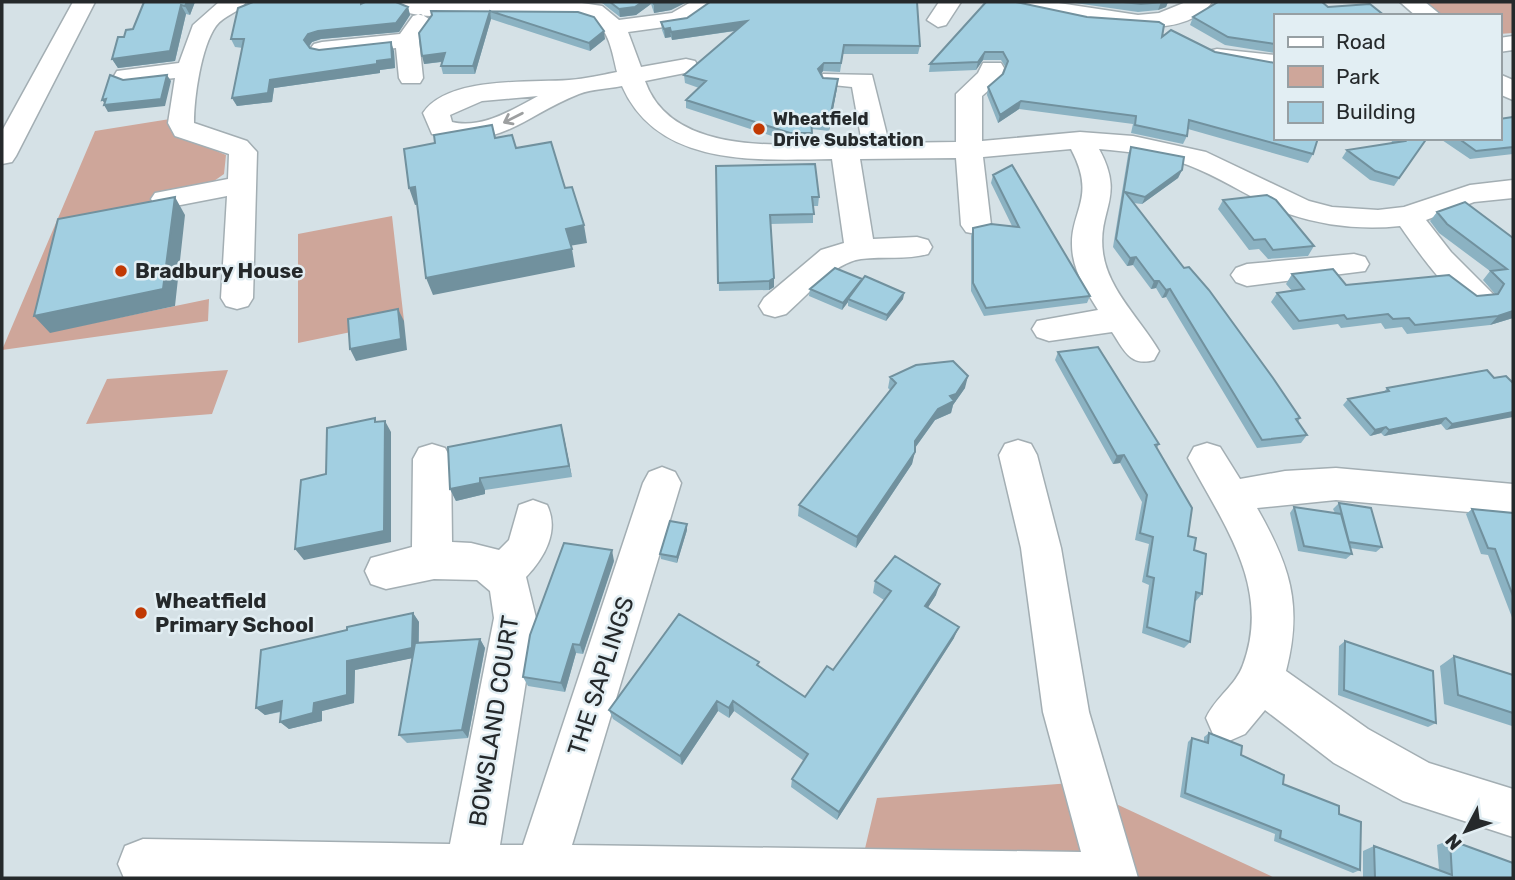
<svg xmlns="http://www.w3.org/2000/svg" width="1515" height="880" font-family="Rubik,sans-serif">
	<rect width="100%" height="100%" fill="#d5e1e6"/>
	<path fill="#cea69a" d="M 1420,2 L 1513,2 L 1513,33 L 1499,34 L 1499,16 L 1439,16 Z
		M 170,119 L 169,125 L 174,133 L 226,155 L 224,174 L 214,181 L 158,192 L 155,221 L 50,332 L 209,299 L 208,321 L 2,350 L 95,131 Z
		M 392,216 L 404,321 L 298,343 L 298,234 Z
		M 228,370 L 212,414 L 86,424 L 107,379 Z
		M 1071,783 L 1275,878 L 858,878 L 877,798 Z"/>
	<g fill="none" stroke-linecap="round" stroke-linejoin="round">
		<g stroke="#a3aeb3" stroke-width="3">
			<path id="minor" d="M 73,2 L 95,2 L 16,156 L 12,162 L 2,164 L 2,131 Z
				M 219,2 L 246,2 C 239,13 224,15 216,26 C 201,47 194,98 194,123 L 247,141 L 257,152 L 253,298 L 248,306 L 237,309 L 226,306 L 221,298 L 227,196 L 165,208 L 155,205 L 151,199 L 155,193 L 228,179 L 229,154 L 175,136 L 168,123 L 175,78 L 126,83 L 117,81 L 114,76 L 117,71 L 179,63 L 193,25 Z
				M 388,2 L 575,2 L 602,6 L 619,20 L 672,13 L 691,2 L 717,2 L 686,24 L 628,32 L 641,67 L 686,59 L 695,61 L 698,66 L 695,71 L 645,81 C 673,161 796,143 862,143 L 852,87 L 823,84 L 820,79 L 823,74 L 872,75 L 889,143 L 956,142 L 956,94 L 978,73 L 983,63 L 1001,63 L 1004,68 L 999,81 L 982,96 L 982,141 L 1080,132 L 1133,136 L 1206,152 L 1309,201 L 1332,207 L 1378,210 L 1404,207 L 1470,185 L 1513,180 L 1513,198 L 1474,202 L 1426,220 L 1451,252 L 1493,294 L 1488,302 C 1481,304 1474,306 1467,302 C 1444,290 1415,247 1400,226 C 1363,230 1325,226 1289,214 C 1254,201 1223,178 1188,165 C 1160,154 1128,152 1099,149 C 1126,198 1097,209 1103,253 C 1108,290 1141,320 1159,351 L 1154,360 C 1130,367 1124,350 1112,332 L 1049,341 L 1037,337 L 1032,329 L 1037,321 L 1098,310 C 1088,294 1076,275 1073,256 C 1066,211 1099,202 1071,149 L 983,157 L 991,225 L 986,232 L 976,234 L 966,232 L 961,225 L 956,158 L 860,159 L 873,239 L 917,237 L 928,240 L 932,247 L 928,254 C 906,260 884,256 861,259 C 833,263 808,295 786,314 L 775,317 L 764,314 L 759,306 L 764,298 L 821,250 L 844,243 L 832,159 C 758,160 658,168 622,86 C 608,89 592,89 579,94 C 521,117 501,151 432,134 L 423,113 C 448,76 529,83 569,80 C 585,79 601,75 617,72 C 613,56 610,34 597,23 C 567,0 410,34 388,2 ZM 538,96 C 512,110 482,129 452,122 L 450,115 L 482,101 Z
				M 939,2 L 961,2 L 946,25 L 938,27 L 927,20 Z
				M 1011,2 L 1052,2 L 1138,15 L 1159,13 L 1186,2 L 1212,2 C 1179,50 1061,18 1014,7 Z
				M 1400,2 L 1425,2 L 1442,16 L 1416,16 Z
				M 421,14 L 432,21 L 419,40 L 423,78 L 420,83 L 402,83 L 399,78 L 396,48 L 322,56 L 314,54 L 310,49 L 314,44 L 322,42 L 400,34 L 413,16 Z
				M 1513,36 L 1513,50 L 1499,52 L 1499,38 Z
				M 1217,49 L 1275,55 L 1275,69 L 1208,61 L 1205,56 L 1208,51 Z
				M 1499,74 L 1513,80 L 1513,100 L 1499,94 Z
				M 1354,254 L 1365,257 L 1369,264 L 1365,271 L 1247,286 L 1236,282 L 1231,275 L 1236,268 L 1247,264 Z
				M 1018,440 L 1031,444 L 1037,455 L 1061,548 L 1089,712 L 1138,878 L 124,878 L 118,864 L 125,846 L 143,839 L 450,844 L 494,618 L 490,591 L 477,580 L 434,579 L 386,589 L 371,584 L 365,571 L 371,558 L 412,547 L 413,459 L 419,448 L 432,444 L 445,448 L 451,459 L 452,542 L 471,543 L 499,550 L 509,540 L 519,505 L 533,500 L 547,505 C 560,531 544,558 526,577 L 536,618 L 500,845 L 523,845 L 643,483 L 649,472 L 662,467 L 675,472 L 681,483 L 572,845 L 1081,852 L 1043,712 L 1021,548 L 999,455 L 1005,444 Z
				M 1207,443 L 1220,447 L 1240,479 L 1285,471 L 1336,468 L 1513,484 L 1513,516 L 1336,500 L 1257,508 C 1290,566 1303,605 1286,671 L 1368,729 L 1429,763 L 1513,789 L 1513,837 L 1403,801 L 1334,763 L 1265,710 L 1245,734 L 1229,741 L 1213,734 L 1206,718 C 1215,698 1236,685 1243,665 C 1272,587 1223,524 1188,458 L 1194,447 Z"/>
		</g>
		<use href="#minor" fill="#fff" fill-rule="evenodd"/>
	</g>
	<path fill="#8bb2c2" d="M 144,2 L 195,2 L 190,15 L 186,14 L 175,61 L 118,68 L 112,59 L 133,29 Z
		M 253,2 L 363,2 L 363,3 L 408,7 L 410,15 L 399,32 L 321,39 L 312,42 L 309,47 L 319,50 L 394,51 L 395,68 L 380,70 L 380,73 L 274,88 L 272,102 L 237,106 L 232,98 L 243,48 L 235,47 L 231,39 Z
		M 591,2 L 687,2 L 671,10 L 654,13 L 651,4 L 636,15 L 620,17 L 602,3 Z
		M 986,2 L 1162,37 L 1313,154 L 1308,163 L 1188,129 L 1187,136 L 1183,144 L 1131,133 L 1133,124 L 1019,109 L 998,123 L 987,95 L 988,87 L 1003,74 L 1006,68 L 1001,60 L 983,60 L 976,70 L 929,72 L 930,64 Z
		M 1068,2 L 1168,2 L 1166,7 L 1158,10 L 1138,12 Z
		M 1328,7 L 1275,16 L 1275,53 L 1225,45 L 1190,25 L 1193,17 Z
		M 431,11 L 578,12 L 605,39 L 590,51 L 491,19 L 475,74 L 443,74 L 441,66 L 442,62 L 424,64 L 432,15 Z
		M 687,18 L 920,46 L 918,54 L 843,54 L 840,72 L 823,71 L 821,74 L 823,78 L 837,88 L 829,131 L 812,129 L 812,142 L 790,142 L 686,108 L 686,100 L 699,88 L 685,83 L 684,75 L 735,31 L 672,40 L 671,37 L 665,38 L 662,30 L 661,22 Z
		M 1513,117 L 1513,154 L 1470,159 L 1439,138 L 1499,138 Z
		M 1389,138 L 1427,138 L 1394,186 L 1370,180 L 1342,158 L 1347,150 L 1393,143 Z
		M 1131,147 L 1182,170 L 1178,178 L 1142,204 L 1133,203 L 1300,418 L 1298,422 L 1307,435 L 1301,443 L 1257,448 L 1166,297 L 1162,298 L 1156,288 L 1151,289 L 1133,265 L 1127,266 L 1113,247 L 1128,155 Z
		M 716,166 L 819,197 L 818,206 L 813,206 L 813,223 L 770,224 L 774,278 L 774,287 L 769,290 L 719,291 Z
		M 993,175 L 1090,296 L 1087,303 L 984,316 L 971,291 L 971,236 L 973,228 L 1012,226 L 991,183 Z
		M 1223,200 L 1314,246 L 1308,256 L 1268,259 L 1259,249 L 1249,250 L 1218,209 Z
		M 1437,212 L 1513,238 L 1513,318 L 1490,325 L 1407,334 L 1402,327 L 1385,329 L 1381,323 L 1341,328 L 1338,324 L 1293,330 L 1271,302 L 1277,293 L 1292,291 L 1286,284 L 1292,274 L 1346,285 L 1477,296 L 1495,294 L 1483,280 L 1490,271 L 1439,233 L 1430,221 Z
		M 862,279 L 904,293 L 903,299 L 886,321 L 848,306 L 848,302 L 842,310 L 809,296 L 810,289 Z
		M 1058,352 L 1159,444 L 1157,448 L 1194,550 L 1202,594 L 1196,601 L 1195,600 L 1190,642 L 1184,648 L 1142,633 L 1149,585 L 1142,582 L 1149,544 L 1135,540 L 1142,502 L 1120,463 L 1113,464 L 1055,360 Z
		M 1506,376 L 1446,430 L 1441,424 L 1384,436 L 1381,433 L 1370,436 L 1343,405 L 1348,399 L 1384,392 L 1387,388 Z
		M 890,377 L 965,388 L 953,405 L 951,413 L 935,420 L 915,448 L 912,464 L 856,548 L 798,516 L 799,505 L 890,390 L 888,388 Z
		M 561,425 L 572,477 L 485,490 L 485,494 L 456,501 L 450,489 Z
		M 1339,503 L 1382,547 L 1376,552 L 1350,548 L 1352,554 L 1346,559 L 1298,551 L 1290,513 L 1294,507 L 1335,513 L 1333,509 Z
		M 1472,509 L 1513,513 L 1513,620 L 1488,555 L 1481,554 L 1466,514 Z
		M 687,530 L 677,563 L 661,559 L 660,554 Z
		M 614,561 L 583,654 L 576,653 L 565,692 L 528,686 L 523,677 Z
		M 875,581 L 936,595 L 928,607 L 954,638 L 837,820 L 791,787 L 792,779 L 804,761 L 734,711 L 729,718 L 718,711 L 682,765 L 613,719 L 609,710 L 759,666 L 805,697 L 833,670 L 884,600 L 873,593 Z
		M 413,613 L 419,622 L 419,643 L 480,639 L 485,648 L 468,738 L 407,743 L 399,735 L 412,658 L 355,670 L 354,703 L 322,711 L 322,721 L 289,729 L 280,722 L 281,712 L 265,715 L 256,708 L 347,630 Z
		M 1345,641 L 1436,723 L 1428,727 L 1338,695 L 1339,646 Z
		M 1454,656 L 1513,675 L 1513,725 L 1512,726 L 1444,704 L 1440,666 Z
		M 1209,733 L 1283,784 L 1339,814 L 1360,870 L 1353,873 L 1274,841 L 1275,834 L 1180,797 L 1188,742 L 1192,738 L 1204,742 L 1204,737 Z
		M 1450,840 L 1513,878 L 1363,878 L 1363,851 L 1374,846 L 1439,870 L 1437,845 Z"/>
	<path fill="#71919e" d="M 187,2 L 195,2 L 190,15 L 185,6 Z
		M 642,2 L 650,2 L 651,4 L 636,15 L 620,17 L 619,9 Z
		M 671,2 L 687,2 L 671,10 L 654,13 L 654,4 Z
		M 1161,2 L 1168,2 L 1166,7 L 1158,10 Z
		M 181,5 L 186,14 L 175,61 L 118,68 L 112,59 Z
		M 408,7 L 410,15 L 399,32 L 321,39 L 312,42 L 307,49 L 304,40 L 308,34 Z
		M 490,11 L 491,19 L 475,74 L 473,66 Z
		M 747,21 L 747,29 L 672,40 L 671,32 Z
		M 670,28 L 671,37 L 665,38 L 664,29 Z
		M 604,31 L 605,39 L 590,51 L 589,43 Z
		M 391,42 L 394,51 L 395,68 L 380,70 L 380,73 L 274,88 L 272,102 L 237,106 L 232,98 L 270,80 L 377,61 Z
		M 985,52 L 983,60 L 976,70 L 978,62 Z
		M 445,53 L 447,61 L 424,64 L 422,56 Z
		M 824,63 L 823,71 L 818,78 L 818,69 Z
		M 167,75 L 171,81 L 165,106 L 108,112 L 104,105 L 106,105 L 102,100 L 106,99 Z
		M 838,79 L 837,88 L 829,131 L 829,122 Z
		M 1021,101 L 1019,109 L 998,123 L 1000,115 Z
		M 1182,170 L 1178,178 L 1142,204 L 1145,197 Z
		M 415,187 L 421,204 L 415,205 L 409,188 Z
		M 175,197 L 185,215 L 175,306 L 50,333 L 34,316 Z
		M 584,225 L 587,243 L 569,246 L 566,229 Z
		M 572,249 L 575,267 L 433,295 L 426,278 Z
		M 1136,257 L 1133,265 L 1127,266 L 1130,258 Z
		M 774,278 L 774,287 L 769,290 L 769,281 Z
		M 862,279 L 862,285 L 848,299 L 848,302 L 842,310 L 843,303 Z
		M 1154,281 L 1159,281 L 1156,288 L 1151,289 Z
		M 1170,289 L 1166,297 L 1162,298 L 1166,290 Z
		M 904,293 L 903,299 L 886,321 L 887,315 Z
		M 398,309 L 404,321 L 407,350 L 356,361 L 350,349 Z
		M 1513,311 L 1513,318 L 1490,325 L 1498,316 Z
		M 968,376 L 965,388 L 953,405 L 951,413 L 935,420 L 912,452 L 915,441 L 938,409 Z
		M 1513,412 L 1513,417 L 1446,430 L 1452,424 Z
		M 1446,418 L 1441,424 L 1384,436 L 1389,430 Z
		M 385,421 L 391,432 L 391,542 L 304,560 L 295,549 Z
		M 561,425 L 564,437 L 572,477 L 569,466 Z
		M 1386,427 L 1381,433 L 1370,436 L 1375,430 Z
		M 915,452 L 912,464 L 856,548 L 857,537 Z
		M 1124,455 L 1120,463 L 1113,464 L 1117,456 Z
		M 480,478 L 485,490 L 485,494 L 456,501 L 450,489 Z
		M 687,524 L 687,530 L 677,563 L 677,557 Z
		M 612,550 L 614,561 L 583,654 L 580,645 Z
		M 940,584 L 936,595 L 922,617 L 925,606 Z
		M 413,613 L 419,622 L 418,657 L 355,670 L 354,703 L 322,711 L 322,721 L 289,729 L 280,722 L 347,661 Z
		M 959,627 L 954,638 L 837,820 L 839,812 Z
		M 480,639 L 485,648 L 468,738 L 462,730 Z
		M 573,644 L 576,653 L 565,692 L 561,683 Z
		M 282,701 L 291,709 L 265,715 L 256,708 Z
		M 717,701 L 718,711 L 682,765 L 680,756 Z
		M 733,701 L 734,711 L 729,718 L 729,708 Z"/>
	<path fill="#a2cfe1" stroke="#71919e" stroke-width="2" d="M 144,2 L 187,2 L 185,6 L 181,5 L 170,51 L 112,59 L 118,37 L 124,37 L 126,30 L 133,29 Z
		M 253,2 L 361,2 L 361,4 L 365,2 L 396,2 L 408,7 L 396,23 L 318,31 L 308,34 L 304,40 L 310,48 L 319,50 L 391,42 L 392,59 L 377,61 L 377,64 L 270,80 L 268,93 L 232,98 L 244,39 L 231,39 L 238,8 Z
		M 610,2 L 642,2 L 635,7 L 619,9 Z
		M 653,2 L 671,2 L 654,4 Z
		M 710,2 L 917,2 L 920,46 L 844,45 L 841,63 L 824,63 L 818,69 L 823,78 L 838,79 L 829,122 L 811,120 L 812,133 L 790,133 L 686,100 L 706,81 L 684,75 L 747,21 L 671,32 L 670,28 L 664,29 L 661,22 L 687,18 Z
		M 986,2 L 1016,2 L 1087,17 L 1159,22 L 1164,25 L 1162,37 L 1171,30 L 1215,52 L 1275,63 L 1275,138 L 1318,138 L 1313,154 L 1189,120 L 1187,136 L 1135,125 L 1136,116 L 1021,101 L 1000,115 L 988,87 L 1003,74 L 1008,61 L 1003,52 L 985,52 L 978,62 L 930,64 Z
		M 1123,2 L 1163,2 L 1141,4 Z
		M 1218,2 L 1322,2 L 1328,7 L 1370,4 L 1385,16 L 1275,16 L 1275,44 L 1228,37 L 1193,17 Z
		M 431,11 L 578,12 L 594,17 L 604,31 L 589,43 L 490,11 L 473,66 L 441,66 L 445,53 L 422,56 L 419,33 L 432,15 Z
		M 110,75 L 123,80 L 167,75 L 161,99 L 104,105 L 106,99 L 102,100 Z
		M 1513,117 L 1513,147 L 1476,151 L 1458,138 L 1499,138 L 1499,119 Z
		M 492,125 L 495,138 L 512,135 L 516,148 L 551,142 L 565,188 L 572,187 L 584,225 L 566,229 L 572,249 L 426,278 L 415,187 L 409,188 L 404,149 L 435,143 L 434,135 Z
		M 1402,138 L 1427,138 L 1399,178 L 1375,171 L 1347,150 L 1405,141 Z
		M 1131,147 L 1184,157 L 1182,170 L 1145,197 L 1125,192 L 1184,268 L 1189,267 L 1209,290 L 1273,378 L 1300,418 L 1296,419 L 1307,435 L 1262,440 L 1170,289 L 1166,290 L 1159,281 L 1154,281 L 1136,257 L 1130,258 L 1116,239 Z
		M 815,164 L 819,197 L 812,197 L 814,214 L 770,215 L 774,278 L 769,281 L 718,283 L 716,166 Z
		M 1012,165 L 1090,296 L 986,308 L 973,283 L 973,228 L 991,224 L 1019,227 L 993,175 Z
		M 1267,195 L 1276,200 L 1314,246 L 1273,250 L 1265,239 L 1254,240 L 1223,200 Z
		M 175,197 L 163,289 L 34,316 L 58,219 Z
		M 1465,202 L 1513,238 L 1513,311 L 1498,316 L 1415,325 L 1409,318 L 1393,319 L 1388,314 L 1347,319 L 1344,315 L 1299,321 L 1277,293 L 1304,289 L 1292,274 L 1333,269 L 1346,285 L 1449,275 L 1477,296 L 1498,294 L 1504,284 L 1491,271 L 1507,269 L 1447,224 L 1437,212 Z
		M 835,268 L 862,279 L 843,303 L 810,289 Z
		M 865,276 L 904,293 L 887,315 L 848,299 Z
		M 398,309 L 401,339 L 350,349 L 348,319 Z
		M 1098,347 L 1159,444 L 1155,445 L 1192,508 L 1188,536 L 1196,538 L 1194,550 L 1206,554 L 1202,594 L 1196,592 L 1190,642 L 1147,627 L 1154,578 L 1147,576 L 1153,537 L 1140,533 L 1147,495 L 1124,455 L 1117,456 L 1058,352 Z
		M 953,361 L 968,376 L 956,394 L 950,396 L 954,401 L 938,409 L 915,441 L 915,452 L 857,537 L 799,505 L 896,383 L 890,377 L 916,365 Z
		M 1487,370 L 1494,378 L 1506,376 L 1513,383 L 1513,412 L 1452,424 L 1446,418 L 1389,430 L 1386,427 L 1375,430 L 1348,399 L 1389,391 L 1387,388 Z
		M 375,418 L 375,422 L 385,421 L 384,531 L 295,549 L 301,480 L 326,474 L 327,428 Z
		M 561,425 L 569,466 L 480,478 L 480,483 L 450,489 L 448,447 Z
		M 1339,503 L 1371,508 L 1382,547 L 1349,542 Z
		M 1294,507 L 1341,514 L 1352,554 L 1304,546 Z
		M 1472,509 L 1513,513 L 1513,596 L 1495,549 L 1488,548 Z
		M 670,521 L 687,524 L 677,557 L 660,554 Z
		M 564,543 L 612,550 L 580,645 L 573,644 L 561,683 L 523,677 L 530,635 Z
		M 895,556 L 940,584 L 925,606 L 959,627 L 839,812 L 792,779 L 808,754 L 733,701 L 729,708 L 717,701 L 680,756 L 609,710 L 679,614 L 759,662 L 757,665 L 805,697 L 827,666 L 833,670 L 891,591 L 875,581 Z
		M 413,613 L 412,648 L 347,661 L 347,695 L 314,703 L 313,713 L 280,722 L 282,701 L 256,708 L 261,650 L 347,630 L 347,627 Z
		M 480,639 L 462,730 L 399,735 L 415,643 Z
		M 1345,641 L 1433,671 L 1436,723 L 1344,690 Z
		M 1454,656 L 1513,675 L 1513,713 L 1458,695 Z
		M 1209,733 L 1242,746 L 1241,755 L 1284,775 L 1283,784 L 1339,806 L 1339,814 L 1361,822 L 1360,870 L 1280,838 L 1281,831 L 1185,793 L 1192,738 L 1208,743 Z
		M 1450,840 L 1513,863 L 1513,878 L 1375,878 L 1374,846 L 1452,875 Z"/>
	<defs><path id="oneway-shaft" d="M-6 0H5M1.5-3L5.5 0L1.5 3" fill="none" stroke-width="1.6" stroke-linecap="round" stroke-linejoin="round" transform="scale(1.75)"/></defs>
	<use stroke="#9d9fa0" href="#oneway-shaft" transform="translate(513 118) rotate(153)"/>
	<g fill="#c13903" stroke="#e2eef3" stroke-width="2.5">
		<circle cx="759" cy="129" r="7"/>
		<circle cx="121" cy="271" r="7"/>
		<circle cx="141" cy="613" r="7"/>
	</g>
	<g text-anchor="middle" stroke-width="5" stroke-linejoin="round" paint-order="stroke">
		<g font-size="18" font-weight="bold" fill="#25292b" stroke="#e2eef3" text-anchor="start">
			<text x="773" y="125">Wheatfield<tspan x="773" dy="21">Drive Substation</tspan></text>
		</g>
		<g font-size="21" font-weight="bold" fill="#25292b" stroke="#e2eef3" text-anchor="start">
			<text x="135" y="278">Bradbury House</text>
			<text x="155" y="608">Wheatfield<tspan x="155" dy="24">Primary School</tspan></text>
		</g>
		<g font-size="24" fill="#25292b" stroke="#e2eef3">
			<text transform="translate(601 676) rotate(-72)" y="8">THE SAPLINGS</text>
			<text transform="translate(494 721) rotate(-81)" y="8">BOWSLAND COURT</text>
		</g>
	</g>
	<rect width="1515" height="880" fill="none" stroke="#25292b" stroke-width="7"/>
	<rect x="1274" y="14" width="228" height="126" fill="#e2eef3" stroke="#969fa3" stroke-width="2"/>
	<rect x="1288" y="37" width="35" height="10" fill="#ffffff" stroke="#969fa3" stroke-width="2"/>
	<text x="1336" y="49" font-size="21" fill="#25292b">Road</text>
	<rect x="1288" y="66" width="35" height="21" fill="#cea69a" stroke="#969fa3" stroke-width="2"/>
	<text x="1336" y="84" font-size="21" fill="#25292b">Park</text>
	<rect x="1288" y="102" width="35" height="21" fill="#a2cfe1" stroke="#969fa3" stroke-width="2"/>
	<text x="1336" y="119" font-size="21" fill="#25292b">Building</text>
	<g transform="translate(1466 831) rotate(229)" stroke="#e2eef3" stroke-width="5" paint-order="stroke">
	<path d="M0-5L12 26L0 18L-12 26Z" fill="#25292b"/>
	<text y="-10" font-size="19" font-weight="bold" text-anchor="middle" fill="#25292b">N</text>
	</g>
</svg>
